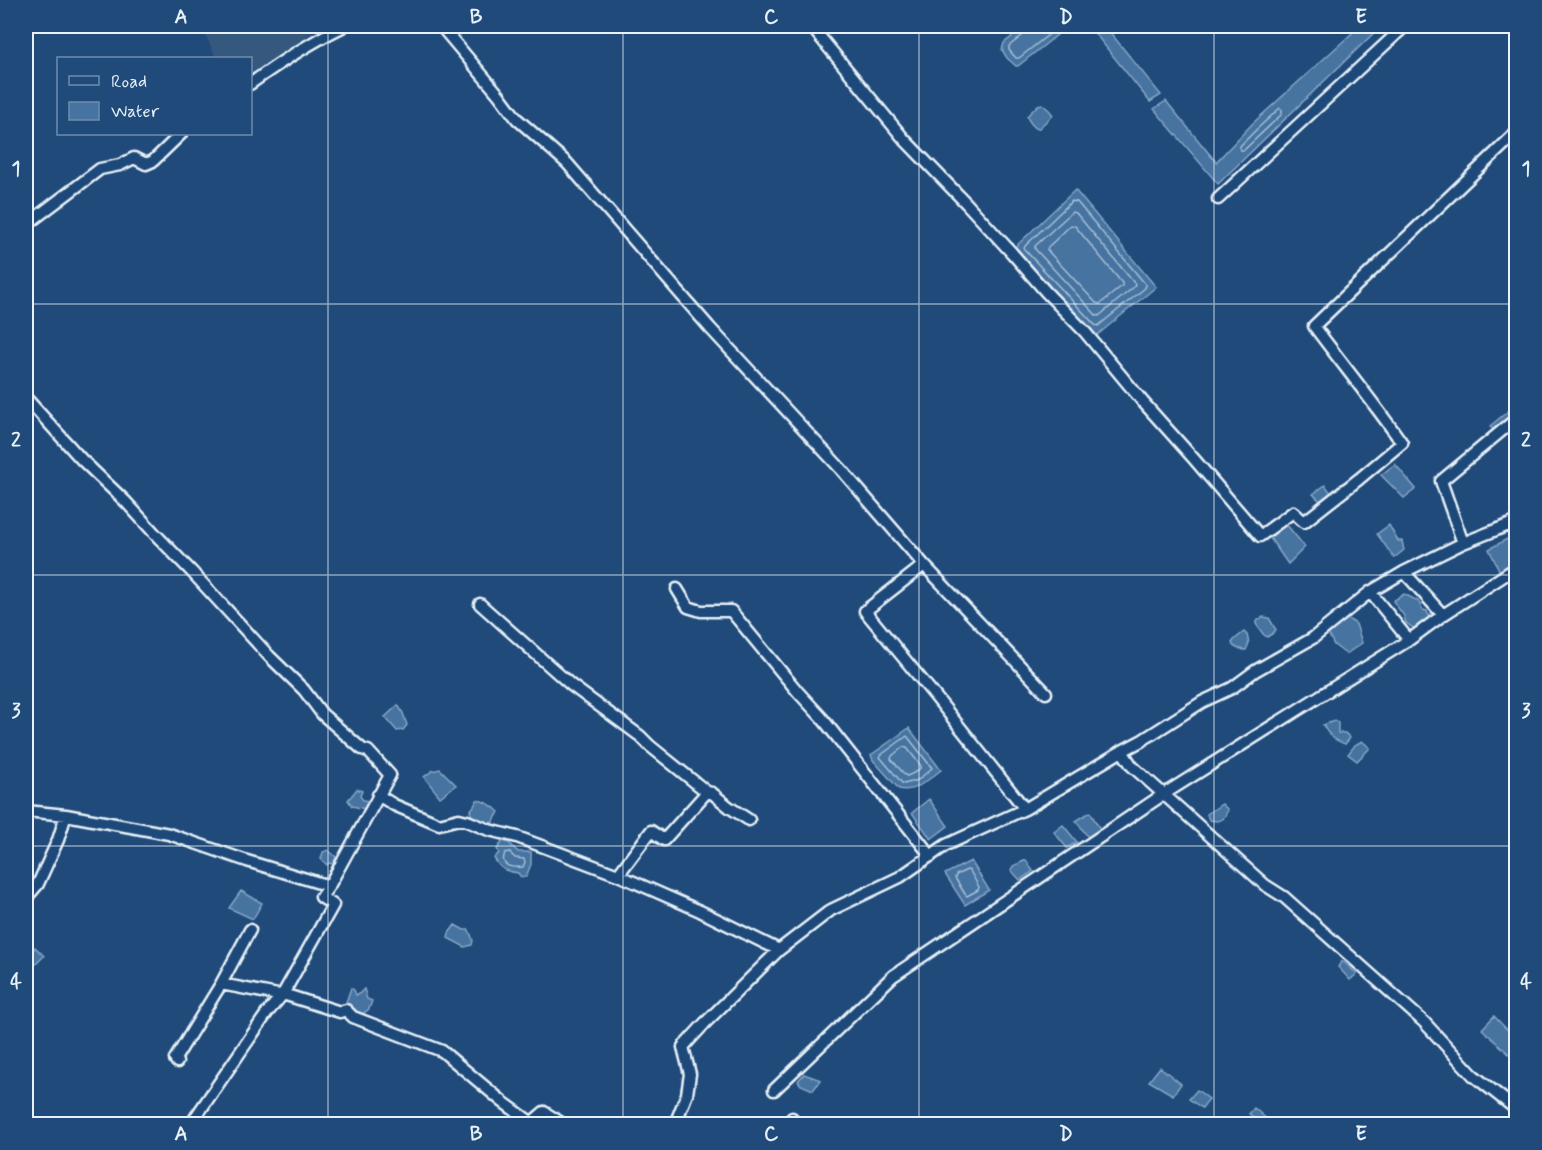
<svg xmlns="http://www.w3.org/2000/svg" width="1542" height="1150" font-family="Mynerve,sans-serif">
	<rect width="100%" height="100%" fill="#1f4a7a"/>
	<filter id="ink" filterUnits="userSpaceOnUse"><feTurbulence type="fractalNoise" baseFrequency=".0167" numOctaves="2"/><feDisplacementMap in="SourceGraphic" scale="12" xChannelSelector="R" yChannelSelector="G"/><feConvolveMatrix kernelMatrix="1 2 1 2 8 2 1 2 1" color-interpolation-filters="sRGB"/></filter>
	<g filter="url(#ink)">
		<path fill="#34587e" d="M 201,26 L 322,26 L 251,73 L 250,58 L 216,58 Z"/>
		<path fill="#4673a1" stroke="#87a5c4" stroke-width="1.5" d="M 1026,26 L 1061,26 L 1061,28 L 1057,35 L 1018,66 L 1016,66 L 1007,58 L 1002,50 L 1004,43 Z
			M 1089,26 L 1105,26 L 1161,95 L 1150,102 Z
			M 1360,26 L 1381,26 L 1218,184 L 1154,109 L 1166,101 L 1216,162 L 1253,123 Z
			M 1042,104 L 1049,110 L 1053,115 L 1038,129 C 1034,128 1028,121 1027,116 L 1038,105 Z
			M 1075,190 L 1156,287 L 1096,336 L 1014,248 Z
			M 1513,407 L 1516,411 L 1494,431 L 1490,426 Z
			M 1395,464 L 1416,489 L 1404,498 L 1381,475 Z
			M 1325,485 L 1335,498 L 1325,506 L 1313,494 Z
			M 1286,524 L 1305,547 L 1288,564 L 1270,538 Z
			M 1389,525 L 1398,541 L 1402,541 L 1404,550 L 1394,558 L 1377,534 Z
			M 1507,539 L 1516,557 L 1516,561 L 1500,572 L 1489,549 Z
			M 1404,594 L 1418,601 L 1423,610 L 1427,611 L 1430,619 L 1415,629 L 1406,623 L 1404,616 L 1393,601 Z
			M 1263,617 L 1269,618 L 1276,630 L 1272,634 L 1267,637 L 1263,634 L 1256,624 L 1258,620 Z
			M 1348,619 L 1356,624 L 1362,643 L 1346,654 L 1334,645 L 1329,635 L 1332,629 Z
			M 1244,632 L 1247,635 L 1249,643 L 1246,650 C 1240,649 1234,649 1232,643 L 1235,639 Z
			M 398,705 L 403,713 L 407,725 L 403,730 L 397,731 L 385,717 Z
			M 1335,721 L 1338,723 L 1338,733 L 1345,733 L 1350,738 L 1345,744 C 1334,740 1328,735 1323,725 Z
			M 909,728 L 941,770 C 929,779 915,793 899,789 L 873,760 L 871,755 Z
			M 1362,741 L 1370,748 L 1357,761 L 1348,754 L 1355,745 Z
			M 440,769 L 456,785 L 440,797 L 424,777 L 432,771 Z
			M 357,789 L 362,791 L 360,796 L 363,800 L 370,801 L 365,809 L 352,806 L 348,800 Z
			M 929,799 L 948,826 L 931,839 L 912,813 Z
			M 477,800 C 486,801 493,806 499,812 L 493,822 L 489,823 L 472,817 L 470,811 L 474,806 Z
			M 1222,804 L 1228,810 L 1223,819 L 1217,821 L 1209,820 L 1207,814 Z
			M 1090,812 L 1100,829 L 1088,837 L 1076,821 Z
			M 1063,825 L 1077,842 L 1067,848 L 1054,832 Z
			M 503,841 L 509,843 L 518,852 L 531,852 L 531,864 L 526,877 L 521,877 L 518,873 C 505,871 501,870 494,858 L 499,853 L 497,849 Z
			M 328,850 L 336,857 L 333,864 L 329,863 L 327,865 L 321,859 L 323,852 Z
			M 1026,860 L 1033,871 L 1020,880 L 1011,870 L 1013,866 Z
			M 971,861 L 989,890 L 965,905 L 945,874 Z
			M 241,891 L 262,903 L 253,919 L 229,908 Z
			M 455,925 L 464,930 L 469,930 L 473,940 L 472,945 L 465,947 L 448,938 L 449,933 Z
			M 35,947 L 44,956 L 34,966 L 26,958 Z
			M 1341,962 L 1344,962 L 1357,974 L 1350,980 L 1338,967 Z
			M 351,988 L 354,990 L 356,995 L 359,994 L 364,989 L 367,999 L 372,1001 L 369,1009 L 360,1016 L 347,1007 L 346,1002 Z
			M 1494,1016 L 1516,1039 L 1516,1047 L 1509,1054 L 1482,1029 Z
			M 1160,1067 L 1181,1084 L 1173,1095 L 1149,1081 Z
			M 804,1074 L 821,1080 L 813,1090 L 801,1085 L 798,1081 Z
			M 1197,1090 L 1209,1099 L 1202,1108 L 1189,1099 Z
			M 1254,1108 L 1268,1120 L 1265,1124 L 1261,1124 L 1249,1114 Z"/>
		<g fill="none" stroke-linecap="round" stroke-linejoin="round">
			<path stroke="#a7bfd5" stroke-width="1.5" d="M 1029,26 L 1027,32 L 1009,46 L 1009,50 L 1016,58 L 1019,58 L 1052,32 L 1055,26
				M 1280,108 L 1282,110 L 1282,114 L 1244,150 L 1240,150 L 1240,146 L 1258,128 Z
				M 1072,201 L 1077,202 L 1146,285 L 1145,288 L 1098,326 L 1095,325 L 1024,249 L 1025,246 Z
				M 1072,212 L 1076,213 L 1135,284 L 1134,287 L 1099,316 L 1096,315 L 1035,249 L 1035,246 Z
				M 1071,225 L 1075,226 L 1122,283 L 1122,286 L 1100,304 L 1096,303 L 1047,250 L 1048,247 Z
				M 907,736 L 932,768 L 918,780 L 904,784 L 902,783 L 880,757 L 881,755 Z
				M 903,747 L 907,748 L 921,766 C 920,771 912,774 907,776 L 905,775 L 891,759 L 892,756 Z
				M 509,852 L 515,858 L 524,859 L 525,862 L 523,867 C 512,868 499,867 505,853 Z
				M 967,870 L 970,871 L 979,887 L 978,890 L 967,896 L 965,894 L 955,878 L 956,875 Z"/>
			<path stroke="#87a5c4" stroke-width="2" d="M 796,1118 L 844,1124"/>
			<g stroke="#e8f1f8" stroke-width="15">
				<path id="minor" d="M 441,26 L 499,95 L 517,119 L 567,163 L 710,328 L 840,468 L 924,565 L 865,611 L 935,696 L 1025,809
					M 811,26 L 904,139 L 966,203 L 1012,253 L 1046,292 L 1085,332 L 1143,402 L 1194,459 L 1260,536 L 1293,512 L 1304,522 L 1359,479 L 1402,443 C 1374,403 1343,365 1314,326 L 1516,133
					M 250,84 C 282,61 309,43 344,26
					M 1218,199 L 1405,26
					M 26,225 L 100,169 L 120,165 L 134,158 L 146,164 L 153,161 L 181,134
					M 26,398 L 82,460 L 126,502 L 157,536 L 192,572 L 269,656 L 304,690 L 322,714 L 362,749 L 368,751 L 390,775 L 329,886 L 321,897 L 333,905 L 283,994 L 267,1013 L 195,1118
					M 1512,524 L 1516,537
					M 1463,543 L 1441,481 L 1516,419
					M 924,565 L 1046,693
					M 1404,572 L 1443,615
					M 677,589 L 688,607 L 701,611 L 731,611 L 798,692 L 822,718 L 931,856
					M 1370,592 L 1409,640
					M 480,604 L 571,685 L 640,736 L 650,746 L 707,792 L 712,793 L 729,807 L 749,820
					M 1122,751 L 1132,766 L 1265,885 L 1284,897 L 1424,1022 L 1473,1075 L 1516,1109
					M 378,795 L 394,805 L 439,824 L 459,819 L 467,821 L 489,830 L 517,837 L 544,847 L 618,875 L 700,911 L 779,950
					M 26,811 L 66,815 L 169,834 L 247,861 L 329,886
					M 618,875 L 651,831 L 664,840 L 707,792
					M 26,898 L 38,884 L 58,840 L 66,815
					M 250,930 L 221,984 L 278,995 L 283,994 L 340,1012 L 346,1010 L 353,1017 L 442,1051 L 503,1102 L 532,1123
					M 177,1062 L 175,1059 L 221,984
					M 774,1090 L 893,976 L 1164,794 L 1409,640 L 1443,615 L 1516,568
					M 530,1124 L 544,1112 L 563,1124
					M 675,1124 L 687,1094 L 690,1074 L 683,1047 L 705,1023 L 779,950 L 831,910 L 900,877 L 946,845 L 1025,809 L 1122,751 L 1141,741 L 1202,702 L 1232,688 L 1255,671 L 1313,638 L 1370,592 L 1404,572 L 1463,543 L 1516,522
					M 789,1124 L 792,1118"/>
			</g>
			<use href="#minor" stroke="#1f4a7a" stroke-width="10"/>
		</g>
	</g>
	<path fill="none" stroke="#e8f1f8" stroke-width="1.5" stroke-opacity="0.55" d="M 328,26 L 328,1124M 623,26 L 623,1124M 919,26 L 919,1124M 1214,26 L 1214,1124M 26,304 L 1516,304M 26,575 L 1516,575M 26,846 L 1516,846"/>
	<rect width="1542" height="1150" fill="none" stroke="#1f4a7a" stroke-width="66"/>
	<rect x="57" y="57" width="195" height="78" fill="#1f4a7a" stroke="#6f8dac" stroke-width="1.5"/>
	<rect x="69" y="76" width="30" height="9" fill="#1f4a7a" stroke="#6f8dac" stroke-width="1.5"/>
	<text x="111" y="87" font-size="18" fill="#e8f1f8">Road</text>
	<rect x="69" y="102" width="30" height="18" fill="#4673a1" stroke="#6f8dac" stroke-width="1.5"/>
	<text x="111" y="117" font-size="18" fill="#e8f1f8">Water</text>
	<rect x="33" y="33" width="1476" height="1084" fill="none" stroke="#e8f1f8" stroke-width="2"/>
	<g font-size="20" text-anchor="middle" font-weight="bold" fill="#e8f1f8">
		<text x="181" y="23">A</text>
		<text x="476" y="23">B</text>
		<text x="771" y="23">C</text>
		<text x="1066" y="23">D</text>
		<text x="1361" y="23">E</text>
		<text x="16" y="175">1</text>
		<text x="1526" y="175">1</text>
		<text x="16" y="446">2</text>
		<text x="1526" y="446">2</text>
		<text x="16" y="717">3</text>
		<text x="1526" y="717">3</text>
		<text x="16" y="988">4</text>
		<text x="1526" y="988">4</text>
		<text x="181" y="1140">A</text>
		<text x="476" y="1140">B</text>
		<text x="771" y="1140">C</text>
		<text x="1066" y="1140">D</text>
		<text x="1361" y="1140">E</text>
	</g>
</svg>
